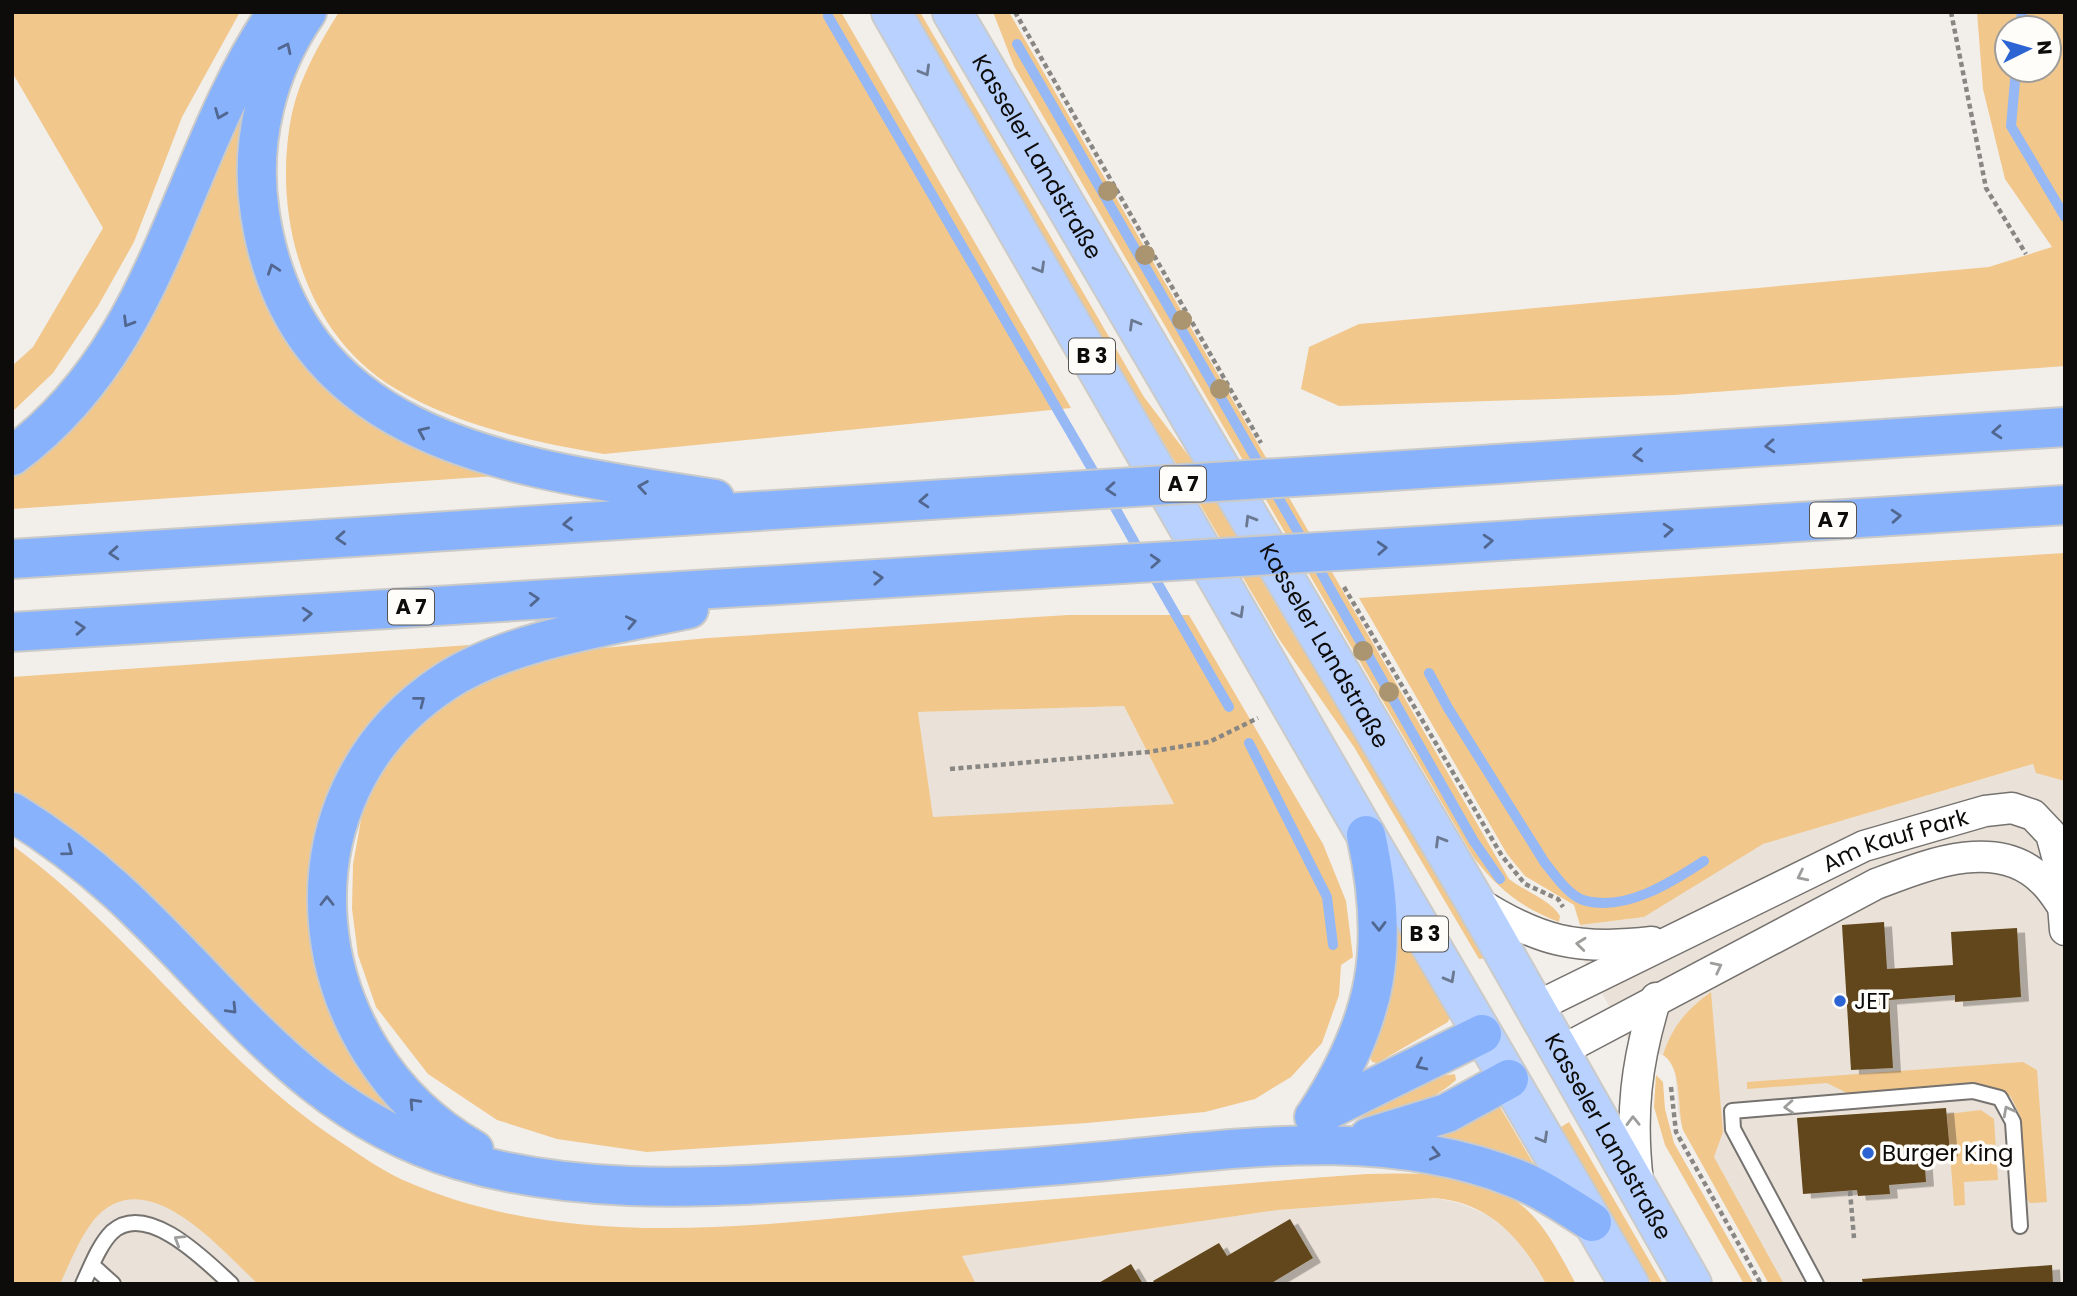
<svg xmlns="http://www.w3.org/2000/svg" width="2077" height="1296" font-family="Poppins,sans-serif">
	<defs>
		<filter id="shadow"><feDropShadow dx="8" dy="4.5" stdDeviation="0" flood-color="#0004"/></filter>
	</defs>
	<rect width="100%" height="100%" fill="#f2efeb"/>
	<path fill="#eae2d8" d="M 1124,706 L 1174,804 L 933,818 L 918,712 Z
		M 2065,755 L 2065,1284 L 1769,1284 L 1683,1130 L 1678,1112 L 1675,1069 L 1670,1060 L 1663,1055 L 1635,1050 L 1625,1035 L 1578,950 L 1580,925 L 1644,917 L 1762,844 Z
		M 12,934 L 310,1284 L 12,1284 Z
		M 1435,1198 L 1459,1203 L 1488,1215 L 1520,1241 L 1546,1284 L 976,1284 L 962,1256 L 1278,1210 Z"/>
	<path fill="#f1c78c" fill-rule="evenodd" d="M 12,12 L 240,12 L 182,117 L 134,242 L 98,306 L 53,373 L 12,412 L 12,366 L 33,347 L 103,228 L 12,72 Z
		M 339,12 L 841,12 L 1071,408 L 604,454 C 533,442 459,426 396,389 C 304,335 271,214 292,113 C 300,77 319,44 339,12 Z
		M 911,12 L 920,12 L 1144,397 L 1191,459 L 1298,642 L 1364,740 L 1487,958 L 1479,959 L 1354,747 L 1279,639 Z
		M 993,12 L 1009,12 L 1509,879 C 1524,891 1551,900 1560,916 L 1559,922 C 1522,908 1498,889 1474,858 L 1014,66 Z
		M 1977,12 L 2065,12 L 2065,366 L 1674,395 L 1339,406 L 1301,389 L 1309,347 L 1359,324 L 1989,267 L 2052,247 L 2005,179 L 1983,89 ZM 2049,28 L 2049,70 L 2007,70 L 2007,28 Z
		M 246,82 L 289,339 L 496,476 L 12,509 L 12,472 L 28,463 Z
		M 2065,553 L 2065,781 L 2036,773 L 2033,764 L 1763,844 L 1644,917 L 1580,925 L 1574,905 L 1525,876 L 1507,854 L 1359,598 Z
		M 1068,615 L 1189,615 L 1323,844 L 1346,901 L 1353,957 L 1341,965 L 1339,995 L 1322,1043 L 1291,1077 L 1255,1099 L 1205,1112 L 1087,1123 L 647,1152 L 557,1139 L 497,1120 L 428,1074 L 376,1007 L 358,955 L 352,909 L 353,864 L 363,809 L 383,769 L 419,724 L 460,692 L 497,676 L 582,650 L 708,638 ZM 1124,706 L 1174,804 L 933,817 L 918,712 Z
		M 470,645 L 477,651 L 374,721 L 311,929 L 319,979 L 342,1035 L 380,1091 L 425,1132 L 343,1092 L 12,802 L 12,677 Z
		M 12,845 C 132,932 215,1059 339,1141 C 359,1154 381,1170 403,1180 C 576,1257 775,1222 957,1207 C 1094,1196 1230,1184 1367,1174 C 1420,1173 1488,1171 1528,1211 C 1549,1231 1562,1259 1576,1284 L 1546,1284 C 1521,1238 1490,1203 1435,1198 L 1278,1210 L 962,1256 L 976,1284 L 258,1284 C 220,1249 145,1158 93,1221 C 79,1239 70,1263 60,1284 L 12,1284 Z
		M 1395,924 L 1450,1017 L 1448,1022 L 1377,1063 L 1372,1062 L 1370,1056 Z
		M 1711,992 L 1723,1132 L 1714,1157 L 1784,1284 L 1769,1284 L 1683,1130 C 1677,1109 1683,1068 1663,1055 C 1672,1027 1686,1010 1711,992 Z
		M 2023,1062 L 2037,1070 L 2047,1202 L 2030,1203 L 2026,1198 L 2021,1118 L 2011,1097 L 2002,1091 L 1977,1083 L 1849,1094 L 1827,1083 L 1747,1089 L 1747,1082 Z
		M 1455,1074 L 1456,1080 C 1426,1108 1377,1115 1338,1121 L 1339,1111 L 1441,1076 Z
		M 1656,1075 L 1663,1082 L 1665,1109 L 1674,1143 L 1754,1284 L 1744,1284 L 1665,1145 L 1654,1107 Z
		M 1496,1106 L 1500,1107 L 1536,1168 L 1428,1137 Z
		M 1981,1110 L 1994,1119 L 1998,1180 L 1964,1182 L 1965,1205 L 1954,1206 L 1947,1114 Z
		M 1569,1122 L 1663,1284 L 1652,1284 L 1561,1127 Z"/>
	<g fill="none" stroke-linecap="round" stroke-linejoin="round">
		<path stroke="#96b8f4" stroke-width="10" d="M 828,16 L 1099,481
			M 2020,28 L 2022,12
			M 1017,44 L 1263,471
			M 2016,70 L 2011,126 L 2065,217
			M 1272,487 L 1305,544
			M 1109,497 L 1141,554
			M 1314,560 L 1473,840 L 1500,879
			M 1150,570 L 1229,707
			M 1429,673 L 1448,708 L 1545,863 C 1555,875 1568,895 1583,900 C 1624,913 1672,882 1704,861
			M 1249,743 L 1327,897 L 1333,945"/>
	</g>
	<path fill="#62461b" filter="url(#shadow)" d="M 1884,922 L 1887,969 L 1953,965 L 1951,932 L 2017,928 L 2021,997 L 1955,1002 L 1955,995 L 1889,1000 L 1893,1068 L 1851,1070 L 1842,925 Z
		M 1946,1108 L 1950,1152 L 1924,1154 L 1926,1182 L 1889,1185 L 1890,1194 L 1858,1196 L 1857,1190 L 1803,1194 L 1797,1118 Z
		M 1290,1219 L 1313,1258 L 1270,1284 L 1155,1284 L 1153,1281 L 1219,1243 L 1227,1256 Z
		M 1131,1264 L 1143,1284 L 1097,1284 Z
		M 2052,1265 L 2053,1284 L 1863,1284 L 1862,1279 Z"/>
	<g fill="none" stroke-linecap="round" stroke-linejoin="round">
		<g stroke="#75726f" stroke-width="18">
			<path id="service" d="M 92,1265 L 113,1284
				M 83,1284 C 91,1267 99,1245 112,1232 C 147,1200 207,1262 231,1284
				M 1816,1284 L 1733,1129 L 1732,1111 L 1973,1091 L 2000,1098 L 2013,1122 L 2020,1226"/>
		</g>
		<g stroke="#75726f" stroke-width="33">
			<g id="minor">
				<path d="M 1474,900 C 1537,941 1577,951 1652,942"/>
				<path id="s1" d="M 1536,1007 L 1864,846 L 1985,811 L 2012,808 L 2033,815 L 2051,834 L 2060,867 L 2065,930"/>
				<path d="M 1561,1051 L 1876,884 C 1926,865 1998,835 2043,881 C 2051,888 2057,898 2063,907"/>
				<path d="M 1638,1182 C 1630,1114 1636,1063 1656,998"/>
			</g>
		</g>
		<g stroke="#cacac9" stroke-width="42">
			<g id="primary">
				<path d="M 891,12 L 1366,835 L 1629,1284"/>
				<path id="s2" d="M 952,12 L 1474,900 L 1692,1284"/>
			</g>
		</g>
		<g stroke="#cacac9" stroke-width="42">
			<path id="motorway" d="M 307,12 C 266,71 249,144 260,214 C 296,450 525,468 715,499
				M 12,456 C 165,343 176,159 277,12
				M 1374,472 L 2065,427
				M 1420,546 L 2065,505
				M 12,559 L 992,496
				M 12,632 L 1038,569
				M 12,812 C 49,835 84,861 116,890 C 229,993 304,1114 459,1160 C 573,1194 687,1188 803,1182 C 904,1177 1005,1170 1106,1161 C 1244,1148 1385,1126 1517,1179 C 1543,1189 1568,1207 1592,1222
				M 1315,1116 C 1378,1020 1391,947 1366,835
				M 1314,1117 L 1482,1034
				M 1369,1137 L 1447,1113 L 1509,1079
				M 474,1150 C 299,1050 269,797 445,682 C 509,640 615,625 689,609"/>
		</g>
		<path stroke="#898784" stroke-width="4.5" stroke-dasharray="5 3.5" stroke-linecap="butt" d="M 1015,12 L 1261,443
			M 1951,12 L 1986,188 L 2026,254
			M 1344,587 L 1502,856 L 1525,884 L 1558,899 L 1563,907
			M 950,769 L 1148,752 L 1209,742 L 1258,718
			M 1671,1087 L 1676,1132 L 1761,1284
			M 1850,1191 L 1854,1238"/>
		<use href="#service" stroke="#fff" stroke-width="14"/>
		<use href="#minor" stroke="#fff" stroke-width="30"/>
		<use href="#primary" stroke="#b8d1fe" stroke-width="38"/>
		<use href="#motorway" stroke="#89b2fd" stroke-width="38"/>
		<g stroke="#cacac9" stroke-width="42" stroke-linecap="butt">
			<path id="motorway-bridge" d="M 992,496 L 1374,472
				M 1038,569 L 1420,546"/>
		</g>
		<use href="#motorway-bridge" stroke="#89b2fd" stroke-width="38"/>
	</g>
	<g fill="#aa9570">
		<circle cx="1108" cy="191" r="10"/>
		<circle cx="1145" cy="255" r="10"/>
		<circle cx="1182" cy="320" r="10"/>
		<circle cx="1220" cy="389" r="10"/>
		<circle cx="1363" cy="651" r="10"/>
		<circle cx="1389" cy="692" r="10"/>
	</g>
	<defs><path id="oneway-chevron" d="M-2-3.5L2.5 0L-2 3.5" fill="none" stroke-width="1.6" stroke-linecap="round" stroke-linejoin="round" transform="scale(1.75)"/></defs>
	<g stroke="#516790">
		<use href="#oneway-chevron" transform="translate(286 48) rotate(-64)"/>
		<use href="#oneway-chevron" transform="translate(220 114) rotate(112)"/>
		<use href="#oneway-chevron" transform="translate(273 269) rotate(-109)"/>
		<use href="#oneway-chevron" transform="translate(128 322) rotate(121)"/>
		<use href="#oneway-chevron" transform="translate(423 432) rotate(-156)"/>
		<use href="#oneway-chevron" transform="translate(1997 432) rotate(176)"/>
		<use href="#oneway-chevron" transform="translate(1770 446) rotate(176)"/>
		<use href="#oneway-chevron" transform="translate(1638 455) rotate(176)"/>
		<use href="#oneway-chevron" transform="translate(643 487) rotate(-171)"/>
		<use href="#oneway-chevron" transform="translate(1111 489) rotate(176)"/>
		<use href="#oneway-chevron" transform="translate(924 501) rotate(176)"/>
		<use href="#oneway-chevron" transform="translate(1896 516) rotate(-4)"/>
		<use href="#oneway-chevron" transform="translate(568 524) rotate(176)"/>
		<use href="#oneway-chevron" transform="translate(1668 530) rotate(-4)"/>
		<use href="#oneway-chevron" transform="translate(341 538) rotate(176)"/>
		<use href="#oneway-chevron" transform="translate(1488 541) rotate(-4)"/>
		<use href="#oneway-chevron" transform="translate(1382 548) rotate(-3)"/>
		<use href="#oneway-chevron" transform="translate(114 553) rotate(176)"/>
		<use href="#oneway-chevron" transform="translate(1155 561) rotate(-3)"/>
		<use href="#oneway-chevron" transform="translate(878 578) rotate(-3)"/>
		<use href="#oneway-chevron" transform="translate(534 599) rotate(-4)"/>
		<use href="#oneway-chevron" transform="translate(307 614) rotate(-4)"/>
		<use href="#oneway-chevron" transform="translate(631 622) rotate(-12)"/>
		<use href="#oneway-chevron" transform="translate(80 628) rotate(-4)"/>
		<use href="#oneway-chevron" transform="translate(420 701) rotate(-38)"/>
		<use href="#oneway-chevron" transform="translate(68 851) rotate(37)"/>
		<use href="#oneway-chevron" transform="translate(327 901) rotate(-90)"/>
		<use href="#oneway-chevron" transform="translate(1379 926) rotate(89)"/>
		<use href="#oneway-chevron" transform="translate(232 1009) rotate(46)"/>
		<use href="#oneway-chevron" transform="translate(1421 1065) rotate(154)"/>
		<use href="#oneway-chevron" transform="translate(414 1103) rotate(-133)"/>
		<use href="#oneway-chevron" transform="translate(1435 1154) rotate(12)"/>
	</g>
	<g stroke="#6b7891">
		<use href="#oneway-chevron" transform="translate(925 71) rotate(60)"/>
		<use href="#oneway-chevron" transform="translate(1040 268) rotate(60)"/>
		<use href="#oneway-chevron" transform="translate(1134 324) rotate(-120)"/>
		<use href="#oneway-chevron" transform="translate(1250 520) rotate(-121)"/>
		<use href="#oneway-chevron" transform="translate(1239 613) rotate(60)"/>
		<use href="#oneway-chevron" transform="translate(1440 841) rotate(-121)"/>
		<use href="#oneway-chevron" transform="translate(1450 978) rotate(61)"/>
		<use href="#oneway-chevron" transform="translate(1543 1138) rotate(60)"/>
	</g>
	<g stroke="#9e9e9d">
		<use href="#oneway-chevron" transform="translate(1802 876) rotate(154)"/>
		<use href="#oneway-chevron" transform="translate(1581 944) rotate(-174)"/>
		<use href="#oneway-chevron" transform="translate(1717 967) rotate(-27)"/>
		<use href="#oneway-chevron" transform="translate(1789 1107) rotate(176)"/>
		<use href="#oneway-chevron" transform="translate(2008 1111) rotate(-118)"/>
		<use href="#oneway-chevron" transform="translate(1633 1121) rotate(-91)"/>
		<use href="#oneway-chevron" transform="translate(179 1240) rotate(-148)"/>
	</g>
	<g fill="#2c65d3" stroke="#fffdf9" stroke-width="2.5">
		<circle cx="1840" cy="1001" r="7"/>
		<circle cx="1868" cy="1153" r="7"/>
	</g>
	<g text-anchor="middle" stroke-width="7" stroke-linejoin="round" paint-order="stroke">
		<g fill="#fffdf9" stroke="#565452" stroke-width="2">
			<rect x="1069" y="338.5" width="46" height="35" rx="5"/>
			<rect x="1160" y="466.5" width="46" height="35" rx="5"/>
			<rect x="1810" y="502.5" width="46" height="35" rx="5"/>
			<rect x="388" y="589.5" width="46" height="35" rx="5"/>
			<rect x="1402" y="916.5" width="46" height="35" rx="5"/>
		</g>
		<g font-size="21" font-weight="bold" fill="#0d0c0b">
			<text x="1092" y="363">B 3</text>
			<text x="1183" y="491">A 7</text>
			<text x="1833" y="527">A 7</text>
			<text x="411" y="614">A 7</text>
			<text x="1425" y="941">B 3</text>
		</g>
		<g font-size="23" fill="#0d0c0b" stroke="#fffdf9">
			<text dy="8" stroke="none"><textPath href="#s2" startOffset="168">Kasseler Landstraße</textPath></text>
			<text dy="8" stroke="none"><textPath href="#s2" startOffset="735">Kasseler Landstraße</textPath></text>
			<text dy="8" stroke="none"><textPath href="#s1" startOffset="397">Am Kauf Park</textPath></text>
			<text dy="8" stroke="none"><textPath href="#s2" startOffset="1302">Kasseler Landstraße</textPath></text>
		</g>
		<g font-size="23" fill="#0d0c0b" stroke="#fffdf9" text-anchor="start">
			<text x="1854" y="1009">JET</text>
			<text x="1882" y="1161">Burger King</text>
		</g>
	</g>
	<rect width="2077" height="1296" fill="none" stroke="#0d0c0b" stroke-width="28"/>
	<g transform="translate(2028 49) rotate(85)"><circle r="33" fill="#fffdf9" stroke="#9e9d9a" stroke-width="2"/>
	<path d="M0-5L12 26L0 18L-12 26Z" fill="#2c65d3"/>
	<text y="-10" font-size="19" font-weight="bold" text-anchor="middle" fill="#0d0c0b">N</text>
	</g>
</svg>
